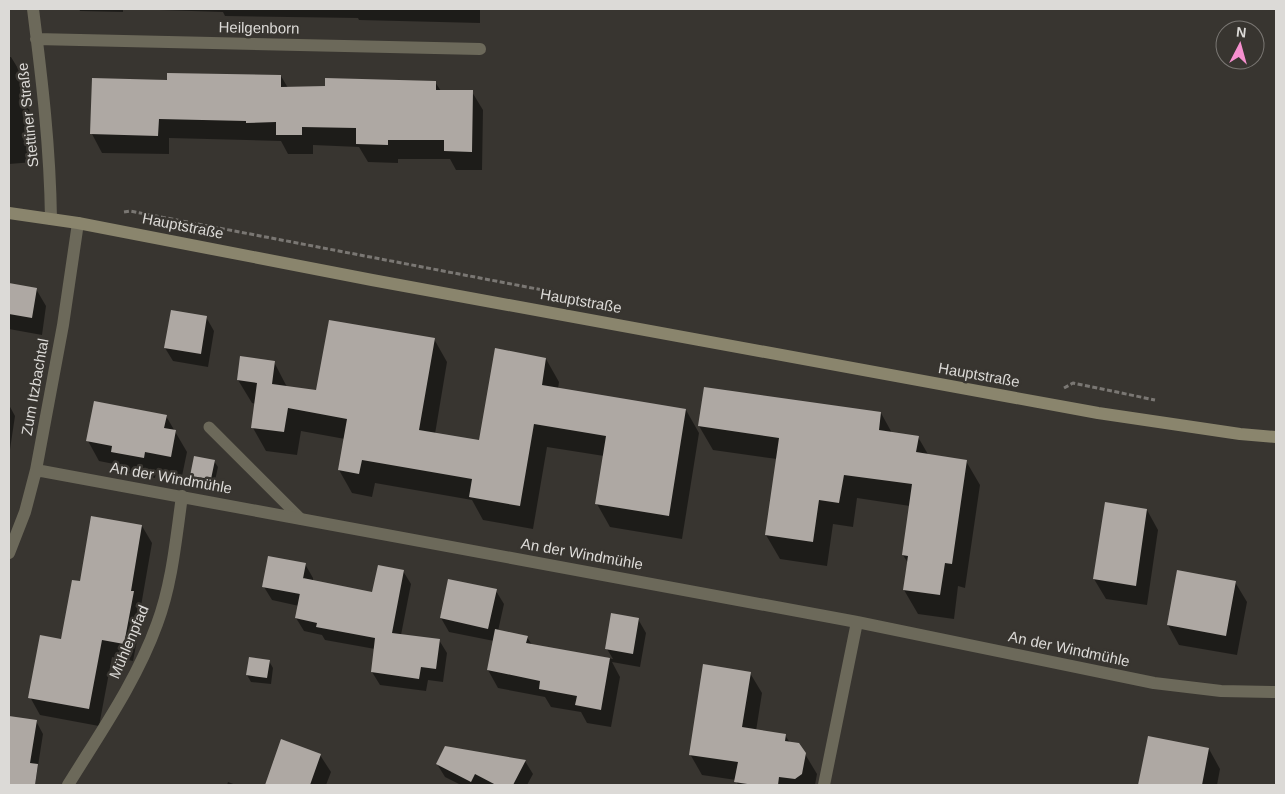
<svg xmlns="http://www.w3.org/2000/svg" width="1285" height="794" font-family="Arial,sans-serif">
	<rect width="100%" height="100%" fill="#383530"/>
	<path fill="#0007" d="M 79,9 L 123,9 L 123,12 L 80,11 Z
		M 128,9 L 480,9 L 480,23 L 359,20 L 358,18 L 225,16 L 223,12 Z
		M 9,57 L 11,57 L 22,75 L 22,85 L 28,95 L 34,162 L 9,164 Z
		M 281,76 L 288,88 L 435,82 L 441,91 L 472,92 L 483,110 L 482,170 L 456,170 L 450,159 L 398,159 L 398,163 L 368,162 L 359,147 L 313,145 L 313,154 L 288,154 L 281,141 L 169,138 L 169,154 L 102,153 L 92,134 L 93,80 L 169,82 Z
		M 9,285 L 36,289 L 46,306 L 42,335 L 9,329 Z
		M 206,317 L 214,331 L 208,367 L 173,361 L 165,348 Z
		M 434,339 L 447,362 L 435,434 L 480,441 L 546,359 L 559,382 L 558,389 L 686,410 L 699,433 L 682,539 L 610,527 L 597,504 L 604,456 L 547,447 L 533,529 L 483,520 L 472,500 L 375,483 L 372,497 L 352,493 L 339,470 L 345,439 L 301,431 L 297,455 L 266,451 L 253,428 L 256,404 L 252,403 L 238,380 L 274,362 L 287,387 L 317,391 Z
		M 9,405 L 15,416 L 9,456 Z
		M 881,413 L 892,433 L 918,437 L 929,456 L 966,461 L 980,485 L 965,588 L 958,586 L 954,619 L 918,614 L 904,590 L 908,563 L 903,555 L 910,506 L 857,498 L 853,527 L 833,524 L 827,566 L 780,559 L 766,535 L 777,459 L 713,450 L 699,426 Z
		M 166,416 L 187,452 L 182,476 L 156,472 L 155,478 L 123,472 L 119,465 L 99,461 L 88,441 Z
		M 214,461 L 218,467 L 214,485 L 195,482 L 191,475 Z
		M 1147,510 L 1158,530 L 1147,605 L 1106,599 L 1094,579 Z
		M 142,526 L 152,543 L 141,606 L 143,610 L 133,661 L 112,657 L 99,726 L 40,715 L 30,697 L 62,640 Z
		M 305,564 L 313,578 L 313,581 L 373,593 L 403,571 L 411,584 L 401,635 L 439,640 L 447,653 L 443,682 L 428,680 L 426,691 L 380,685 L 372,672 L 375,649 L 325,640 L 322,635 L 304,631 L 296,618 L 299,606 L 272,600 L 264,587 Z
		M 1235,582 L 1247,602 L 1237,655 L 1179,645 L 1168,625 Z
		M 496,591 L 504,604 L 498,631 L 527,637 L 532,645 L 613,659 L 607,649 L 638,619 L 646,633 L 640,667 L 612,662 L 620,677 L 611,727 L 587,723 L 581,712 L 551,707 L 545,697 L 498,688 L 488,670 L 494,641 L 449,632 L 441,618 Z
		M 269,661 L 273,668 L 271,684 L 251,682 L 247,675 Z
		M 750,673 L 762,693 L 756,731 L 785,735 L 790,743 L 805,754 L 817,774 L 815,785 L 738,785 L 736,780 L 702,775 L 690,754 Z
		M 9,717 L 36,721 L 43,734 L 35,785 L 9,785 Z
		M 1149,737 L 1209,749 L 1220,769 L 1217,785 L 1140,785 Z
		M 282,741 L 320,755 L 331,772 L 326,785 L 266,785 Z
		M 525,761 L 533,774 L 527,785 L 461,785 L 445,777 L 437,764 Z
		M 228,782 L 236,785 L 227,785 Z"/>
	<path fill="#aea8a3" d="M 167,73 L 281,75 L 281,87 L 325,86 L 325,78 L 436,81 L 436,90 L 473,90 L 472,152 L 444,151 L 444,140 L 388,140 L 388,145 L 356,144 L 356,128 L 302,127 L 302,135 L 276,135 L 276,122 L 246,123 L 246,121 L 159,119 L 158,136 L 90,134 L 92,78 L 167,80 Z
		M 9,283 L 37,288 L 32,318 L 9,314 Z
		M 171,310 L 207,316 L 201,354 L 164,348 Z
		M 329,320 L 435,338 L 419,430 L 479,440 L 495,348 L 546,358 L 542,385 L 686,409 L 669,516 L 595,504 L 606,436 L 534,424 L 520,506 L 469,497 L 472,479 L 362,460 L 359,474 L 338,470 L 347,419 L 288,408 L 284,432 L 251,428 L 257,383 L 237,380 L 240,356 L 275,361 L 272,384 L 316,390 Z
		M 704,387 L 881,412 L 879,430 L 919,436 L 916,452 L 967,460 L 952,564 L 945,563 L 940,595 L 903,590 L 908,556 L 902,555 L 912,484 L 844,475 L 839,503 L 819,500 L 813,542 L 765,535 L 779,438 L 698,426 Z
		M 94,401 L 167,415 L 164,428 L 176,430 L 171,457 L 145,452 L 144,458 L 111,452 L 112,446 L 86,441 Z
		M 194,456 L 215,460 L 211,479 L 190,476 Z
		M 1105,502 L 1147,509 L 1136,586 L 1093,579 Z
		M 91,516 L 142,525 L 131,591 L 134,591 L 124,644 L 102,640 L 89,709 L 28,698 L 40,635 L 61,639 L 72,580 L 80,581 Z
		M 268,556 L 306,563 L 300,594 L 262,587 Z
		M 378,565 L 404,570 L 392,633 L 440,639 L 436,669 L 421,667 L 419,679 L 371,672 L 375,638 L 316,627 L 317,623 L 295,618 L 303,578 L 372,592 Z
		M 1177,570 L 1236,581 L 1226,636 L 1167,625 Z
		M 448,579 L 497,589 L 488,629 L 440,618 Z
		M 611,613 L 639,618 L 633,654 L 605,649 Z
		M 495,629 L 528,636 L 526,643 L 610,658 L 601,710 L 575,705 L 577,696 L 539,689 L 540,681 L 487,670 Z
		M 249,657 L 270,660 L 267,678 L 246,675 Z
		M 703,664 L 751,672 L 742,727 L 786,734 L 785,741 L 799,743 L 806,753 L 802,774 L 795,779 L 779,777 L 778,785 L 754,785 L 734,782 L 738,762 L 689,755 Z
		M 9,716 L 37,720 L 30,763 L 38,764 L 35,785 L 9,785 Z
		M 1148,736 L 1209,748 L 1202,785 L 1138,785 Z
		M 281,739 L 321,754 L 310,785 L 265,785 Z
		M 445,746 L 526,760 L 513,785 L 496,785 L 475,774 L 471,782 L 436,764 Z"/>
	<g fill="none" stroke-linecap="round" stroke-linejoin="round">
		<path stroke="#7a7773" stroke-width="3" stroke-dasharray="5 2.5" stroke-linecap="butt" d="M 124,212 L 130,211 L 553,292
			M 1064,388 L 1073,383 L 1155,400"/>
		<path stroke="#6c695a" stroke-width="11" d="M 209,427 L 301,519"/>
		<path stroke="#6c695a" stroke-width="12" d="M 33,9 C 42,80 50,147 51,219
			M 36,39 L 480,49
			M 36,470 L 857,622 L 1154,683 L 1221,691 L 1276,692
			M 9,553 L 25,512 L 36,470 L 63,325 L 78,223
			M 68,785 C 100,733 136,682 157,624 C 172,584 176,539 182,496
			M 824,785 L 857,622"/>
		<path stroke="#8a856d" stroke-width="12" d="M 9,213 L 78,223 L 372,280 L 1098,413 L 1240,434 L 1276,437"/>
	</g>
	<g text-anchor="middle" stroke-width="5" stroke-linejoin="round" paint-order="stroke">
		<g font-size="15" fill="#dcdad7" stroke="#383530">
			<text transform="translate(259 28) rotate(1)" y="5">Heilgenborn</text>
			<text transform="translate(28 115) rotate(-96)" y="5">Stettiner Straße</text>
			<text transform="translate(183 226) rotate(11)" y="5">Hauptstraße</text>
			<text transform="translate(581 301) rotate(10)" y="5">Hauptstraße</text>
			<text transform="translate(979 375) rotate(10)" y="5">Hauptstraße</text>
			<text transform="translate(35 387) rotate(-80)" y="5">Zum Itzbachtal</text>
			<text transform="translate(171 478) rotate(10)" y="5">An der Windmühle</text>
			<text transform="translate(582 554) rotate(10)" y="5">An der Windmühle</text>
			<text transform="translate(129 642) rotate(-67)" y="5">Mühlenpfad</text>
			<text transform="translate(1069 649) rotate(12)" y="5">An der Windmühle</text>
		</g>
	</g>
	<rect width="1285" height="794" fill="none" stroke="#dcdad7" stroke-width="20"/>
	<g transform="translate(1240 45) rotate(6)"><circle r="24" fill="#383530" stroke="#7a7773"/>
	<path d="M0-4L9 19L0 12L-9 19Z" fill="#f690cf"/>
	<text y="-8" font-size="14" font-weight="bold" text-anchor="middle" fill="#dcdad7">N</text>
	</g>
</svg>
